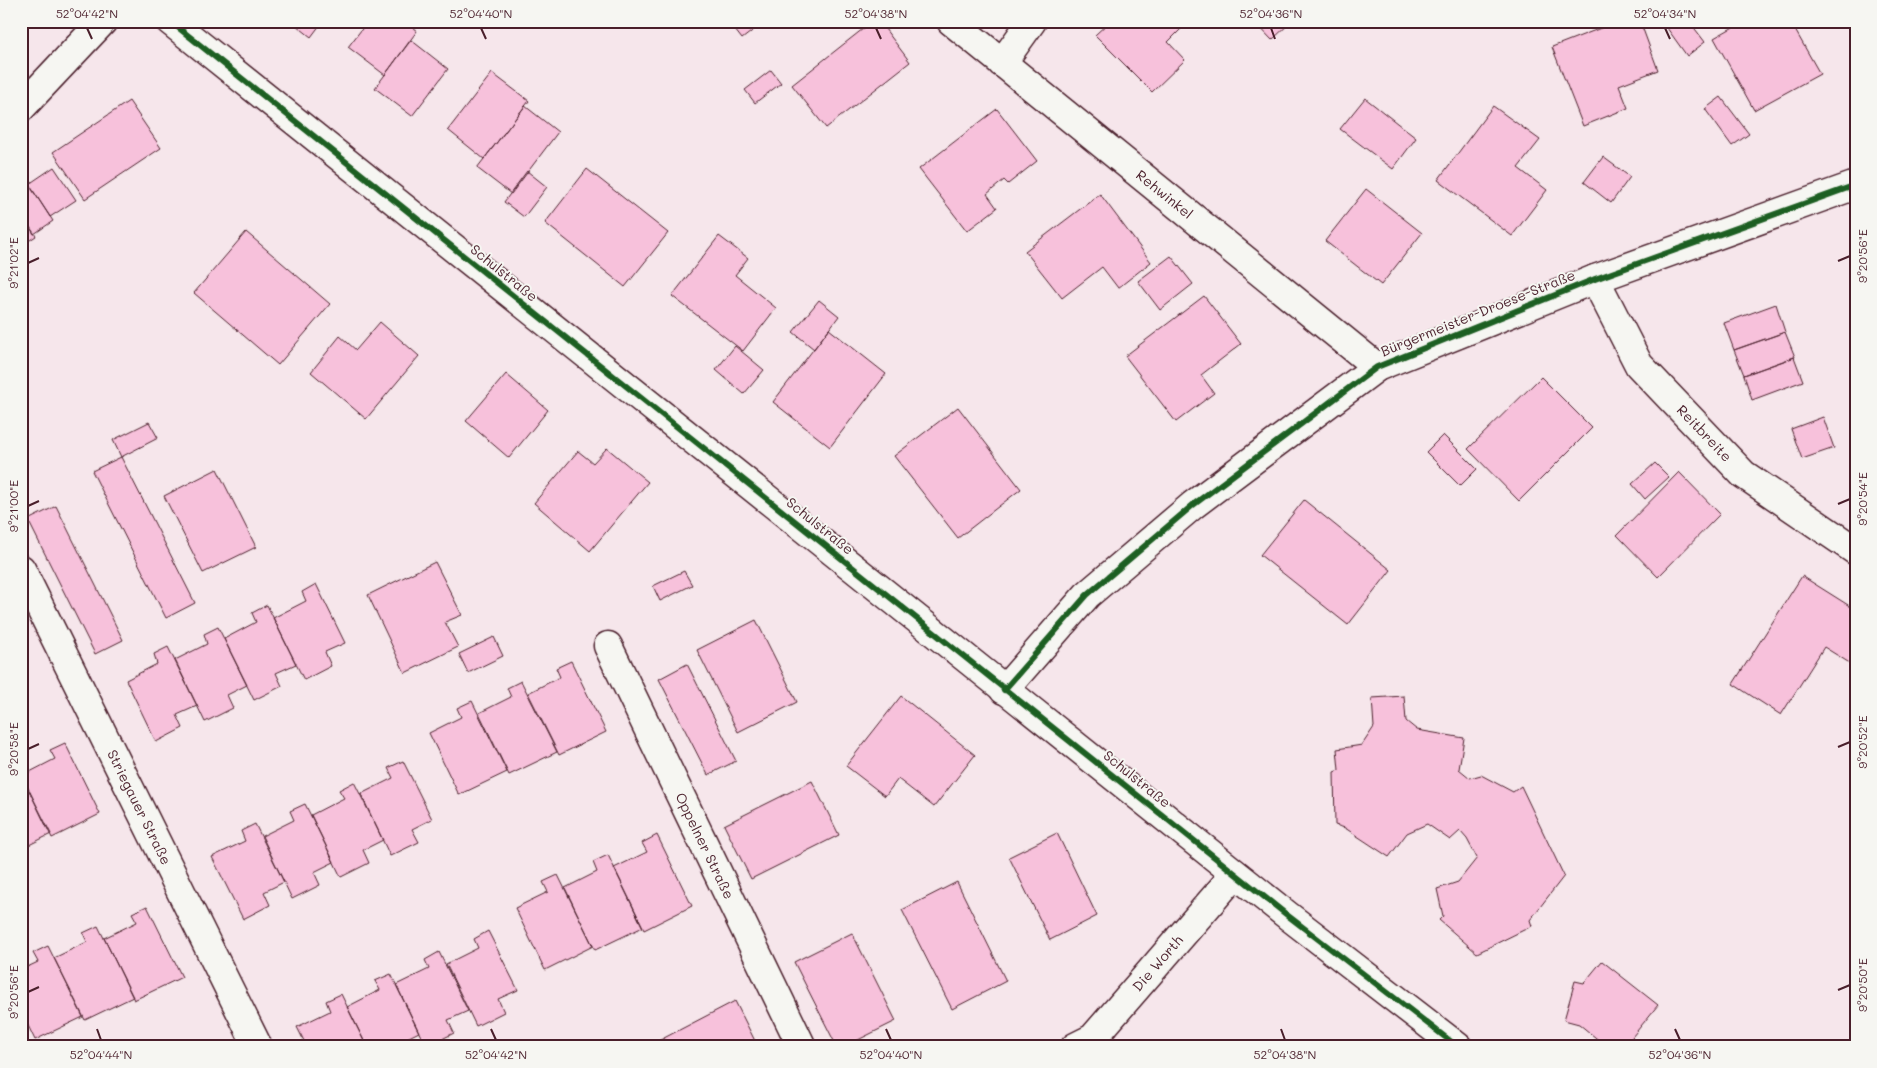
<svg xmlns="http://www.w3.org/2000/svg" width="1877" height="1068" font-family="Mali,sans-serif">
	<rect width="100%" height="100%" fill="#f6e6eb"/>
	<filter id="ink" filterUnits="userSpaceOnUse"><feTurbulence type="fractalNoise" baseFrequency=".02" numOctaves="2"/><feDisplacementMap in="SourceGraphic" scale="10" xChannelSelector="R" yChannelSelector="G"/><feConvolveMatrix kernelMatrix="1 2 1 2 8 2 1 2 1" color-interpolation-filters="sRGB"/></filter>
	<g filter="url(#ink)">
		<path fill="#f7c1db" stroke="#4a1f2b" d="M 291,21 L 323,21 L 311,37 Z
			M 368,21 L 404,21 L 417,31 L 385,75 L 348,47 Z
			M 728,21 L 765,21 L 742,39 Z
			M 873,21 L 879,21 L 910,62 L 826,128 L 792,85 Z
			M 1110,21 L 1189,21 L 1168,42 L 1185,60 L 1152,92 L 1095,35 Z
			M 1254,21 L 1292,21 L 1272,40 Z
			M 1619,21 L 1640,21 L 1658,70 L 1619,85 L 1628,108 L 1583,126 L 1552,47 Z
			M 1662,21 L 1689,21 L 1705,42 L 1687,56 Z
			M 1744,21 L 1790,21 L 1820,74 L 1754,110 L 1714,38 Z
			M 1845,21 L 1856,21 L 1856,41 Z
			M 411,40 L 448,69 L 412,116 L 375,88 Z
			M 771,70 L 781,83 L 755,103 L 745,90 Z
			M 492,73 L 529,101 L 484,159 L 448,130 Z
			M 1721,97 L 1749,134 L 1732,146 L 1705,109 Z
			M 1365,98 L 1416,138 L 1393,169 L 1340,129 Z
			M 129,101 L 161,148 L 85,199 L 53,152 Z
			M 525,106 L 558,132 L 511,194 L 477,168 Z
			M 1493,106 L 1540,140 L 1518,168 L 1547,190 L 1512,236 L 1438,180 Z
			M 997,109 L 1037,161 L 1008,184 L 1004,180 L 987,194 L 997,208 L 967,231 L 919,169 Z
			M 1603,157 L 1630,177 L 1611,203 L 1584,182 Z
			M 54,167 L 76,200 L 50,217 L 29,184 Z
			M 587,169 L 668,233 L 625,287 L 545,223 Z
			M 527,171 L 547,187 L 524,217 L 504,202 Z
			M 21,173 L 53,221 L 34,234 L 21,214 Z
			M 1366,189 L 1422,233 L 1381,285 L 1325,241 Z
			M 1100,194 L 1151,262 L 1118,288 L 1102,267 L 1062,298 L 1025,251 Z
			M 21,214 L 36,236 L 21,246 Z
			M 246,232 L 330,304 L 278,365 L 194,293 Z
			M 719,236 L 748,258 L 735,275 L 776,308 L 743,351 L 672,296 Z
			M 1171,256 L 1193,284 L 1160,310 L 1138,281 Z
			M 1204,296 L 1241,344 L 1201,375 L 1214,393 L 1176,422 L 1125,356 Z
			M 819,300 L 839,316 L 814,349 L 793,332 Z
			M 1776,304 L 1785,332 L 1734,350 L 1724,323 Z
			M 380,322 L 419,356 L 366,419 L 311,372 L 340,336 L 356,350 Z
			M 829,329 L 886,374 L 830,447 L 773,402 Z
			M 1785,332 L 1795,357 L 1744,375 L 1734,350 Z
			M 735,346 L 764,370 L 744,394 L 716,370 Z
			M 1794,357 L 1803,381 L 1752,400 L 1744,375 Z
			M 506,374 L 548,410 L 509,458 L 466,421 Z
			M 1541,377 L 1592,428 L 1519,501 L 1468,449 Z
			M 958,407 L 1021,489 L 958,538 L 894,456 Z
			M 1823,417 L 1834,448 L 1802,459 L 1791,429 Z
			M 149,422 L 158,438 L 121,457 L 113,440 Z
			M 1443,435 L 1477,469 L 1460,486 L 1426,452 Z
			M 607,448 L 648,482 L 590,551 L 534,503 L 578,451 L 593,463 Z
			M 121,457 L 195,603 L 166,618 L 92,471 Z
			M 1655,463 L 1669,477 L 1645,499 L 1632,484 Z
			M 217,469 L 256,547 L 203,573 L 164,496 Z
			M 1679,472 L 1720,514 L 1658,577 L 1617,535 Z
			M 1304,500 L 1391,570 L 1348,625 L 1260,555 Z
			M 56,506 L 123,640 L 95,654 L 28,520 Z
			M 435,562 L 462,615 L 445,622 L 458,647 L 405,673 L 368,595 Z
			M 684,571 L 692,585 L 660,601 L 653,586 Z
			M 1802,576 L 1856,610 L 1856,667 L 1824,647 L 1781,715 L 1733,684 Z
			M 316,584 L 345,643 L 325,652 L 331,666 L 304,680 L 273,618 L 306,601 L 302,592 Z
			M 267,605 L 296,664 L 276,673 L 282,686 L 254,700 L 224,639 L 256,622 L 252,613 Z
			M 756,620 L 797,702 L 738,732 L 697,650 Z
			M 218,627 L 247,685 L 227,695 L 233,708 L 205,722 L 175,660 L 207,644 L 204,634 Z
			M 494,637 L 503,656 L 468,673 L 459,654 Z
			M 168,647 L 197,706 L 177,715 L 183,728 L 156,742 L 126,680 L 157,664 L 154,654 Z
			M 571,661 L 606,732 L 559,755 L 528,693 L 560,677 L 556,668 Z
			M 687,664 L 736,761 L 708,775 L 659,679 Z
			M 521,681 L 557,752 L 509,775 L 479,713 L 511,697 L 507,688 Z
			M 901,696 L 975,755 L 934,807 L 898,779 L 885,796 L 846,766 Z
			M 1404,696 L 1406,721 L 1417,730 L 1464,738 L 1459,769 L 1470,778 L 1481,775 L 1513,792 L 1521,786 L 1564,876 L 1530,920 L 1532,926 L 1477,953 L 1439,920 L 1443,916 L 1437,889 L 1458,882 L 1477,858 L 1467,839 L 1460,831 L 1450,840 L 1427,824 L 1407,833 L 1389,857 L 1345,828 L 1335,825 L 1334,772 L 1339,770 L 1337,749 L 1362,745 L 1374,727 L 1372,698 Z
			M 472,701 L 507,772 L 459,795 L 429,733 L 461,717 L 457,708 Z
			M 65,743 L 100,814 L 52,838 L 22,776 L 55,759 L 50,750 Z
			M 403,761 L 432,819 L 412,829 L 419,842 L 390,856 L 361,794 L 393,778 L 388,768 Z
			M 21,774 L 51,834 L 21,849 Z
			M 812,781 L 839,835 L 751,879 L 724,825 Z
			M 354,782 L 383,840 L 363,850 L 369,863 L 341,877 L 311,815 L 344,798 L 339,790 Z
			M 305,804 L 334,862 L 314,872 L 320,885 L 292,899 L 262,836 L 294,820 L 290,811 Z
			M 255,824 L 284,882 L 264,892 L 270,905 L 243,919 L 212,857 L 245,841 L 241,831 Z
			M 1057,833 L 1097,916 L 1050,940 L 1009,857 Z
			M 657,835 L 692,906 L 644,930 L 614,868 L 647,852 L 642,843 Z
			M 608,855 L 643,927 L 595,950 L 565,888 L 597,872 L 593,862 Z
			M 558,875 L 593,946 L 545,970 L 515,908 L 548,892 L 543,882 Z
			M 957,882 L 1006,981 L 952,1009 L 902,910 Z
			M 147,906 L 182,977 L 134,1000 L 104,938 L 137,922 L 132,913 Z
			M 98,926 L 133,997 L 85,1020 L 54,958 L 87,942 L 83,933 Z
			M 488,931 L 518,990 L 498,999 L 504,1012 L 476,1026 L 446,964 L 478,948 L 474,939 Z
			M 852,933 L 896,1021 L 844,1047 L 837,1047 L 794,962 Z
			M 48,946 L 83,1017 L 35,1040 L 21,1011 L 21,970 L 38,962 L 33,953 Z
			M 439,952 L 468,1011 L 448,1020 L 454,1033 L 426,1047 L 396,985 L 429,969 L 425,960 Z
			M 1602,961 L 1658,1005 L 1624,1047 L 1607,1047 L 1579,1024 L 1564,1020 L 1575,981 L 1584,983 Z
			M 391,974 L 419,1032 L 399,1042 L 401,1047 L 367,1047 L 347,1007 L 380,990 L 375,981 Z
			M 341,994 L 367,1047 L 307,1047 L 297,1027 L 330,1011 L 326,1001 Z
			M 735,1001 L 758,1047 L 668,1047 L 664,1038 Z
			M 664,1038 L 668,1047 L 647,1047 Z"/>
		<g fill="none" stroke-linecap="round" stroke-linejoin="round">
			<g stroke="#4a1f2b" stroke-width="31">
				<g id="street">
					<path d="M 170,21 L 1287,915 L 1458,1047"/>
					<path id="s1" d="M 951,21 L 1377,367"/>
					<path d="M 1002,63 L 1032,21"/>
					<path d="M 21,108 L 103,21"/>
					<path id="s2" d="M 1595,279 L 1639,365 L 1743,474 L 1856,551"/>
					<path id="s3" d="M 21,569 L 258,1047"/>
					<path id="s4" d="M 608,646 L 802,1047"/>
					<path d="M 1004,690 L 1087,595 L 1193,505 L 1377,367 L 1595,279 L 1856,185"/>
					<path id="s5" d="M 1075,1047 L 1093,1038 L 1235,874"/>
				</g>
			</g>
			<use href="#street" stroke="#f6f6f2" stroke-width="28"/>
			<g stroke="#f6f6f2" stroke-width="9">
				<path id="cycleway" d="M 170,21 L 1287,915 L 1458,1047
					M 1004,690 L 1087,595 L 1193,505 L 1377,367 L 1595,279 L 1856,185"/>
			</g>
			<use href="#cycleway" stroke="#1b5e20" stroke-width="6"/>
		</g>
	</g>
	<path fill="none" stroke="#4a1f2b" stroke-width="2" d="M 87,28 L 92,39M 481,28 L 486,39M 876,28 L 881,39M 1271,28 L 1275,39M 1665,28 L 1670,39M 1838,261 L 1850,256M 28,263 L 39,258M 1838,504 L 1850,499M 28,506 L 39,501M 1838,747 L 1850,742M 28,749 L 39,744M 1838,990 L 1850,985M 28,992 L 39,987M 97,1029 L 101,1040M 491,1029 L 496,1040M 886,1029 L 891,1040M 1281,1029 L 1285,1040M 1675,1029 L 1680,1040"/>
	<g text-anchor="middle" stroke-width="4" stroke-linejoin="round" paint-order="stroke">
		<g font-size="14" fill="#4a1f2b" stroke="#f6f6f2">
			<text dy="5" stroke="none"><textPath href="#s1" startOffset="275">Rehwinkel</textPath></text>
			<text transform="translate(504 273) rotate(39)" y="5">Schulstraße</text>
			<text transform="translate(1478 313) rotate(-22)" y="5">Bürgermeister-Droese-Straße</text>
			<text dy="5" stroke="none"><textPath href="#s2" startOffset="191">Reitbreite</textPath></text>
			<text transform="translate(820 526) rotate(39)" y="5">Schulstraße</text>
			<text transform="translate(1137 779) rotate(39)" y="5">Schulstraße</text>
			<text dy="5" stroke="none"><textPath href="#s3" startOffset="266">Striegauer Straße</textPath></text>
			<text dy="5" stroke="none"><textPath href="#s4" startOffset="222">Oppelner Straße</textPath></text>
			<text dy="5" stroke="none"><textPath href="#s5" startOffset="119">Die Worth</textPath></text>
		</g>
	</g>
	<rect width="1877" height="1068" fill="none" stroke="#f6f6f2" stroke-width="55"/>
	<rect x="28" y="28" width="1822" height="1012" fill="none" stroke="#4a1f2b" stroke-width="2"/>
	<g font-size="12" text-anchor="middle" fill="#4a1f2b">
		<text x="87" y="18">52°04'42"N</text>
		<text x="481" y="18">52°04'40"N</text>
		<text x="876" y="18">52°04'38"N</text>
		<text x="1271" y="18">52°04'36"N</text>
		<text x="1665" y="18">52°04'34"N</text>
		<text transform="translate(1863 256) rotate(-90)" y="4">9°20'56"E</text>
		<text transform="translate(14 263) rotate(-90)" y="4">9°21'02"E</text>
		<text transform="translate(1863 499) rotate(-90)" y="4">9°20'54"E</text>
		<text transform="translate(14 506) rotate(-90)" y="4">9°21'00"E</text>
		<text transform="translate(1863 742) rotate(-90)" y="4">9°20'52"E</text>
		<text transform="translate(14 749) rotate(-90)" y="4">9°20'58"E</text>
		<text transform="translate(1863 985) rotate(-90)" y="4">9°20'50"E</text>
		<text transform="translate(14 992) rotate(-90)" y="4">9°20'56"E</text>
		<text x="101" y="1059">52°04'44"N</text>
		<text x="496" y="1059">52°04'42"N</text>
		<text x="891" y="1059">52°04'40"N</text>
		<text x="1285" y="1059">52°04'38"N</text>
		<text x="1680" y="1059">52°04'36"N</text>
	</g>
</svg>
